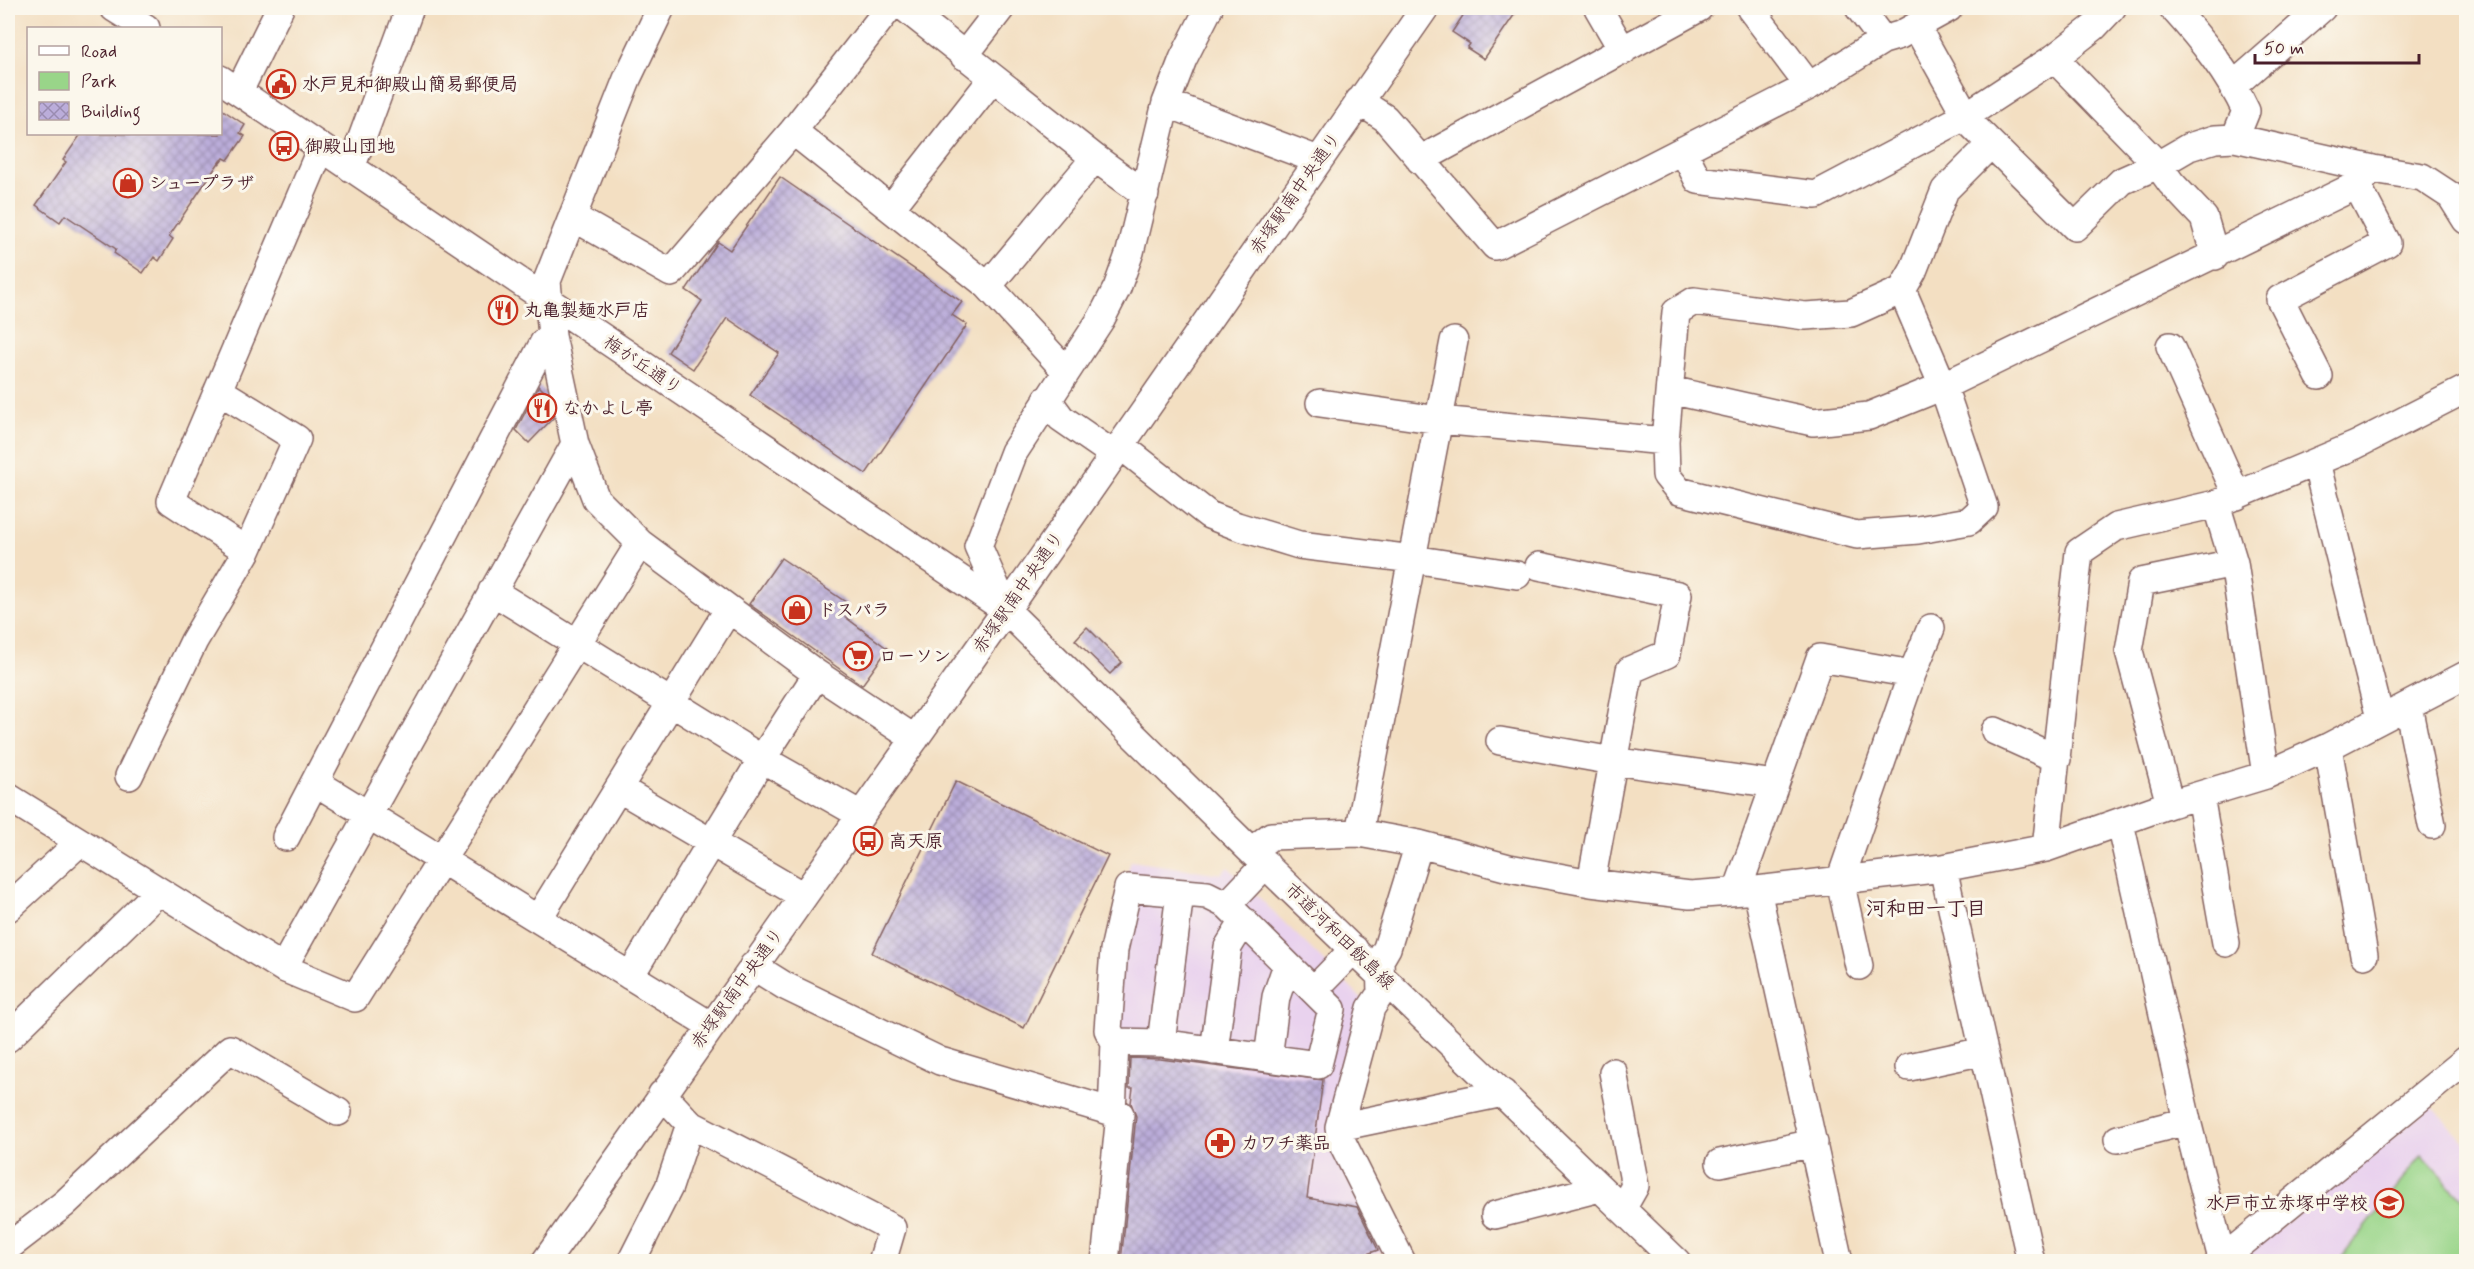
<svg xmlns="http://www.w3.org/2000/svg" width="2474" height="1269" font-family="Mynerve,'Klee One',sans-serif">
	<defs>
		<pattern id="building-cross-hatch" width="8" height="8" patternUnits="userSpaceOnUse" patternTransform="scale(1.5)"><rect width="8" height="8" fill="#bbadda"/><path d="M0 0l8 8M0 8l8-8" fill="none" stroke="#9a8cb1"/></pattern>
	</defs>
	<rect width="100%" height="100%" fill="#fbf7ec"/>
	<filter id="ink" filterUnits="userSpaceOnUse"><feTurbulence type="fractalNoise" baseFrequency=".0167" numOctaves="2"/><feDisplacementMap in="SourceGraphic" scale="12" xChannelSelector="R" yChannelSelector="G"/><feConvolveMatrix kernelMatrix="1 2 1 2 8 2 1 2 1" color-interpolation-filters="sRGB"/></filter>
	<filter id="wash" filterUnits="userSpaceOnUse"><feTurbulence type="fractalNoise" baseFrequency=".008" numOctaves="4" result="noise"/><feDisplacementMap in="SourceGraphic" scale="24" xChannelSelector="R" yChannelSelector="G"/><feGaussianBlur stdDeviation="1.35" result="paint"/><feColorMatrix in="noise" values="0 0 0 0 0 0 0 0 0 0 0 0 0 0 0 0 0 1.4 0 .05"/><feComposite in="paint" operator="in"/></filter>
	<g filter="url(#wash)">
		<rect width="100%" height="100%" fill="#f3dfc2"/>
		<path fill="#e9d2ee" d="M 1131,861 L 1221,874 L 1228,867 L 1363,1000 L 1331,1135 L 1386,1250 L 1351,1262 L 1109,1261 L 1127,1102 L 1098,1100 L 1101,968 L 1105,944 Z
			M 2432,1106 L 2466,1144 L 2466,1261 L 2238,1262 Z"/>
		<path fill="#99d589" stroke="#727a5a" stroke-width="1.5" d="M 2422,1155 L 2466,1203 L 2466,1261 L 2339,1261 Z"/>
		<g id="blocks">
			<path fill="url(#building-cross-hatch)" d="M 1468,8 L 1519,8 L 1484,59 L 1467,48 L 1470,44 L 1452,32 Z
				M 220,108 L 245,125 L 240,133 L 245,136 L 228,160 L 224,158 L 220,163 L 220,161 L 169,236 L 173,239 L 159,261 L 154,257 L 143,273 L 114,253 L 116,249 L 65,215 L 60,222 L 36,205 L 66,162 L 63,160 L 81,134 L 220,134 Z
				M 780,177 L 962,302 L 952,315 L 967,325 L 866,474 L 750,395 L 779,353 L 727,318 L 693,369 L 668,352 L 702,301 L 686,290 L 718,242 L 730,250 Z
				M 539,386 L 549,396 L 550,403 L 546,407 L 552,412 L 553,418 L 529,443 L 516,430 Z
				M 781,558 L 847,603 L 840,613 L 888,649 L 862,685 L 749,604 Z
				M 1087,627 L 1122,662 L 1110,674 L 1075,640 Z
				M 956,781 L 1108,856 L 1024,1028 L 872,953 Z
				M 1130,1058 L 1160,1059 L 1323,1080 L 1307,1198 L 1357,1207 L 1378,1250 L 1345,1262 L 1121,1262 L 1136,1116 L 1131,1103 L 1133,1088 L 1129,1088 Z"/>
		</g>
	</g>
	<g filter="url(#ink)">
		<use href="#blocks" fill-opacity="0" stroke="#856260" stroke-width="1.5"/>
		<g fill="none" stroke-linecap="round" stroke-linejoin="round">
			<g stroke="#856260" stroke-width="30">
				<path id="minor" d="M 114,8 L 146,28
					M 661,8 L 627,79 L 547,281 L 552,336 L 575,444 L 596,499 L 640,543 L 817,674 L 915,739
					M 905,8 L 1095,158 L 1145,194
					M 1598,8 L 1623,51
					M 1750,8 L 1809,86
					M 1859,8 L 1883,40
					M 2173,8 C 2201,39 2228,72 2246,111 L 2235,138
					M 1916,26 L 1959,103 L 1964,117 L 2075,227 L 2122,181 L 2158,165 L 2189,147 L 2215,139 L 2235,138 L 2373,169 L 2422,177 L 2451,196 L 2466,220
					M 964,56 L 1001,8
					M 2054,58 L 2158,165 L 2171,183 L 2204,218 L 2215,256
					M 220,79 L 1006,610 L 1251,851 L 1677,1262
					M 2234,85 L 2322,8
					M 239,91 L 280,8
					M 1359,101 L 1385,118 L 1495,246 L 1809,86 L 1883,40 L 1900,35 L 1949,8
					M 1166,103 L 1318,160
					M 793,131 L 988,286 L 1066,371
					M 1683,150 L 1698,180 L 1816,195 L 1964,117 L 2054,58 L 2094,27 L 2112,8
					M 1420,160 L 1699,8
					M 351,168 L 410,8
					M 891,208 L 993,78
					M 573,217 L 671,273 L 793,131 L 889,8
					M 988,286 L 1095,158
					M 1902,290 L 1851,313 L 1805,316 L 1694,301 L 1676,312 L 1665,441 L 1666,475 L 1679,491 L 1857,535 L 1918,530 L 1969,521 L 1984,507 L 1943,386 L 1902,290 L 1913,271 L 1945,190 L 1990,145
					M 2170,346 L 2237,496
					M 2319,376 L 2280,299 L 2387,243 L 2357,185
					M 218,390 L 297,439 L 247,551 L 171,501 L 321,148
					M 1670,390 L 1813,422 L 1869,416 L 1943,386 L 2357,185 L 2373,169
					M 1047,399 L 1061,418 L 1113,454
					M 1320,403 L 1439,420 L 1665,441
					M 1120,445 L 1209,515 L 1237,526 L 1299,545 L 1413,559 L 1517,575
					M 2316,462 L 2380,718
					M 2216,504 L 2234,563
					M 1539,566 L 1678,595 L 1667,654 L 1630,670 L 1591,883
					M 492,591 L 762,759 L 861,815
					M 1006,610 L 978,546 L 1014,452 L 1101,319 L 1117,288 L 1130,252 L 1166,103 L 1183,59 L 1209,8
					M 2408,706 L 2432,825
					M 1995,731 L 2057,759
					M 1500,741 L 1613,761 L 1775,784
					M 2328,747 L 2364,955
					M 129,776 L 194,641 L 247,551
					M 315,782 L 710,1025
					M 620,789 L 803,896
					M 2200,796 L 2226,943
					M 8,797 L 283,968 L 355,998 L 640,543
					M 2170,804 L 2129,651 L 2141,582 L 2234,563 L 2266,775
					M 2120,823 L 2187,1121 L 2222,1259
					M 1359,833 L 1454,341
					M 286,837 L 544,342 L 552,336
					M 2046,848 L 2079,552 L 2116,527 L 2216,504 L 2356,445 L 2466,389
					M 1251,851 L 1271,836 L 1359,833 L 1419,844 L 1509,868 L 1591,883 L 1690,895 L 1757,890 L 1943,868 L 2046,848 L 2170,804 L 2266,775 L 2328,747 L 2466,675
					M 1943,868 L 2031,1262
					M 1128,888 L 1207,895 L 1227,905 L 1332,1009 L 1318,1065 L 1161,1043 L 1115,1042 L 1108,1030 L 1114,950 Z
					M 1757,890 L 1839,1262
					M 1737,891 L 1820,658 L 1912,674 L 1931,628
					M 1227,905 L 1266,864
					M 8,908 L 80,842
					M 538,919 L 728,610
					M 753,966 L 785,986 L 940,1061 L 1120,1114 L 1105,1262
					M 1859,966 L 1840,881 L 1912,674
					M 283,968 L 575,444
					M 630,976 L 762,759 L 817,674
					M 1314,990 L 1354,949
					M 8,1038 L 159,891
					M 1161,1043 L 1180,893
					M 1214,1051 L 1228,947 L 1244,921
					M 1268,1058 L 1276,997 L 1287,965
					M 1909,1067 L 1984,1051
					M 1613,1072 L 1635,1186 L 1622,1209
					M 1112,1113 L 1115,1042
					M 690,1124 L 892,1228 L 882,1262
					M 1339,1127 L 1503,1093
					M 2118,1139 L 2187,1121
					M 1720,1163 L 1814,1143
					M 1495,1215 L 1600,1188
					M 8,1247 L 64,1204 L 230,1049 L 338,1112
					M 545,1262 L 1006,610 L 1425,8
					M 631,1262 L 669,1187 L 690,1124 L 662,1094
					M 1402,1262 L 1341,1140 L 1339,1127 L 1371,1008 L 1381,993 L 1380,960 L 1387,948 L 1419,844
					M 2219,1262 L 2466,1060"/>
			</g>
			<use href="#minor" stroke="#fff" stroke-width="27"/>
		</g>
	</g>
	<defs>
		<g id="civic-ring" transform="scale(1.5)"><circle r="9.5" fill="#fbf7ec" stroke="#c8321e" stroke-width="1.5"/><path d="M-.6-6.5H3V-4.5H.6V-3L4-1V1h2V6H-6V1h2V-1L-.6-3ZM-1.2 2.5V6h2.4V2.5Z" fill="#c8321e"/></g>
		<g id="bus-ring" transform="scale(1.5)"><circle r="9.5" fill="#fbf7ec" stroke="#c8321e" stroke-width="1.5"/><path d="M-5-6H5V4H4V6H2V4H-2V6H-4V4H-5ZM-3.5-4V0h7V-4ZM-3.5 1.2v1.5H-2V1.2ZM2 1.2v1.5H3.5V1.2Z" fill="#c8321e"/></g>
		<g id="shop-ring" transform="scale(1.5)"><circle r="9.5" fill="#fbf7ec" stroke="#c8321e" stroke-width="1.5"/><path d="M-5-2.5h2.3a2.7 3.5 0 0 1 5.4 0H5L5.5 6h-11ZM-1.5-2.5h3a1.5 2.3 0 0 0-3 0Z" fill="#c8321e"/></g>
		<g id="restaurant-ring" transform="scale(1.5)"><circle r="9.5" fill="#fbf7ec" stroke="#c8321e" stroke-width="1.5"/><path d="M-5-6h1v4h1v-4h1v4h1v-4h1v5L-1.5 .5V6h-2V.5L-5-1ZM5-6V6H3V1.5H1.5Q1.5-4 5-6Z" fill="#c8321e"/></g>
		<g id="supermarket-ring" transform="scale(1.5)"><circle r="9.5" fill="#fbf7ec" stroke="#c8321e" stroke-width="1.5"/><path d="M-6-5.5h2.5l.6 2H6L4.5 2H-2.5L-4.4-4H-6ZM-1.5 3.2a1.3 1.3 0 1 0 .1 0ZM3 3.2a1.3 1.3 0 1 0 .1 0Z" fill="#c8321e"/></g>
		<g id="pharmacy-ring" transform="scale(1.5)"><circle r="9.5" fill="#fbf7ec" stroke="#c8321e" stroke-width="1.5"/><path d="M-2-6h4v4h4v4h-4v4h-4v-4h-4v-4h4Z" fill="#c8321e"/></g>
		<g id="school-ring" transform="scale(1.5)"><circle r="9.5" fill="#fbf7ec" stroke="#c8321e" stroke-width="1.5"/><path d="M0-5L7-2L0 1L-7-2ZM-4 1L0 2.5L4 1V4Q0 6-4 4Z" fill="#c8321e"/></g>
	</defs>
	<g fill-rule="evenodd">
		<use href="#civic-ring" x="281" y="84"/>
		<use href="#bus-ring" x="284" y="146"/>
		<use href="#shop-ring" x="128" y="183"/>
		<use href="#restaurant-ring" x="503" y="310"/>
		<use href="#restaurant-ring" x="542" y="408"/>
		<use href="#shop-ring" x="797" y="610"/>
		<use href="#supermarket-ring" x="858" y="656"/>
		<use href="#bus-ring" x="868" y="841"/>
		<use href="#pharmacy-ring" x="1220" y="1143"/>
		<use href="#school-ring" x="2389" y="1203"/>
	</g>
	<g text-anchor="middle" stroke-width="6" stroke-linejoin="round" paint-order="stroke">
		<g font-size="18" font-weight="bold" fill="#4a1f2b" stroke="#fbf7ec" text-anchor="start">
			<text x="302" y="90">水戸見和御殿山簡易郵便局</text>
			<text x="305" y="152">御殿山団地</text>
			<text x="149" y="189">シュープラザ</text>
			<text x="524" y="316">丸亀製麺水戸店</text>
			<text x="563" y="414">なかよし亭</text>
			<text x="818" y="616">ドスパラ</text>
			<text x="879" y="662">ローソン</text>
			<text x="889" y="847">高天原</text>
			<text x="1241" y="1149">カワチ薬品</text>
			<text x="2368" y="1209" text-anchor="end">水戸市立赤塚中学校</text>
		</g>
		<g font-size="18" fill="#4a1f2b" stroke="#fbf7ec">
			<text transform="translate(1295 193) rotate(-55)" y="6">赤塚駅南中央通り</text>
			<text transform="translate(643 365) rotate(34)" y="6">梅が丘通り</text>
			<text transform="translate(1018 592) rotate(-55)" y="6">赤塚駅南中央通り</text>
			<text transform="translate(1340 936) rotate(44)" y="6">市道河和田飯島線</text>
			<text transform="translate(737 988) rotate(-54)" y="6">赤塚駅南中央通り</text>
		</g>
		<g font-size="20" font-weight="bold" fill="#4a1f2b" stroke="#fbf7ec">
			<text x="1926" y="915">河和田一丁目</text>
		</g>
	</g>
	<rect width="2474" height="1269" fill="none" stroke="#fbf7ec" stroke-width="30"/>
	<rect x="27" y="27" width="195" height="108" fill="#fbf7ec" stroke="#b4a19f" stroke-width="1.5"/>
	<rect x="39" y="46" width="30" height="9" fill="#ffffff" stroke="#b4a19f" stroke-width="1.5"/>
	<text x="81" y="57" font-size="18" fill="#4a1f2b">Road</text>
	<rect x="39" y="72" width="30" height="18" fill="#99d589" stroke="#b4a19f" stroke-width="1.5"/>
	<text x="81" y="87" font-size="18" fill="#4a1f2b">Park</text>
	<rect x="39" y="102" width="30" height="18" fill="url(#building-cross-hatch)" stroke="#b4a19f" stroke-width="1.5"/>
	<text x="81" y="117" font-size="18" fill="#4a1f2b">Building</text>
	<path d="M2255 54v9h164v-9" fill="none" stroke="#4a1f2b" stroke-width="3"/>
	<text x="2264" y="54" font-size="18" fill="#4a1f2b" stroke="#fbf7ec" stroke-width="4.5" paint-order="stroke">50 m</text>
</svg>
